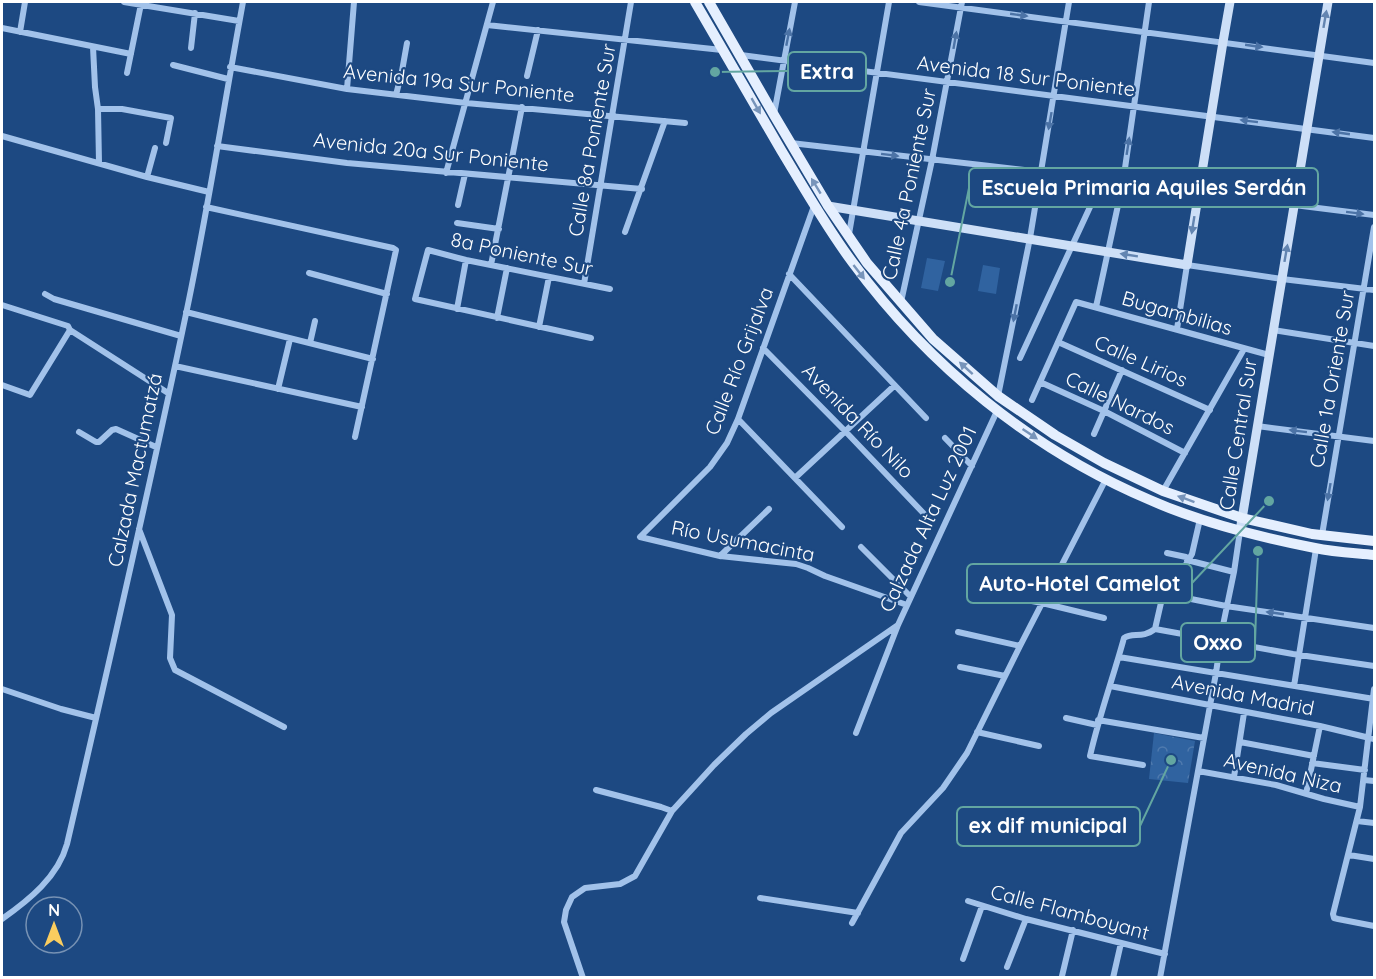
<svg xmlns="http://www.w3.org/2000/svg" width="1376" height="979" font-family="Quicksand,sans-serif">
	<defs>
		<pattern id="forest-crowns" width="20" height="18" patternUnits="userSpaceOnUse" patternTransform="scale(1.5)"><rect width="20" height="18" fill="#3063a0"/><path d="M2 6a3 3 0 1 1 6 0M12 15a3 3 0 1 1 6 0" fill="none" stroke="#4f7aae"/></pattern>
	</defs>
	<rect width="100%" height="100%" fill="#1d4982"/>
	<path fill="url(#forest-crowns)" d="M 1154,733 L 1195,741 L 1188,783 L 1149,779 Z"/>
	<path fill="#3063a0" d="M 927,258 L 945,261 L 938,291 L 921,288 Z
		M 983,265 L 1000,268 L 996,294 L 978,291 Z"/>
	<g fill="none" stroke-linecap="round" stroke-linejoin="round">
		<path stroke="#a2c2ea" stroke-width="6" d="M 124,2 L 239,21
			M 919,2 L 1374,63
			M 487,25 L 722,50
			M 2,28 L 131,54
			M 20,32 L 25,2
			M 93,47 L 95,87 L 98,109 L 99,163
			M 191,48 L 195,13
			M 741,55 L 1374,138
			M 173,65 L 228,79
			M 230,67 L 347,89 L 466,103 L 685,123
			M 127,73 L 141,4
			M 527,76 L 538,30
			M 347,89 L 354,2
			M 396,95 L 402,71 L 407,43
			M 98,109 L 122,109 L 171,118 L 166,143
			M 774,114 L 795,2
			M 2,136 L 147,177 L 209,192
			M 791,143 L 1103,179 L 1198,193 L 1374,215
			M 217,146 L 347,163 L 642,189
			M 446,173 L 493,2
			M 147,177 L 155,148
			M 458,205 L 465,174
			M 206,207 L 393,248 L 396,250 L 355,437
			M 457,223 L 499,229
			M 625,232 L 665,121
			M 849,234 L 889,2
			M 491,265 L 522,107
			M 309,273 L 387,294
			M 789,274 L 926,418
			M 584,284 L 631,2
			M 45,294 L 54,299 L 181,336
			M 901,302 L 932,160 L 962,2
			M 2,305 L 68,326 L 70,330 L 168,393
			M 1096,307 L 1123,182 L 1149,2
			M 457,309 L 466,260
			M 186,312 L 373,359
			M 497,318 L 507,268
			M 539,327 L 549,277
			M 1177,329 L 1187,265 L 1282,279 L 1374,290
			M 1273,330 L 1374,346
			M 591,338 L 415,299 L 428,250 L 466,260 L 610,289
			M 1058,342 L 1210,410
			M 310,343 L 315,321
			M 763,348 L 846,432 L 928,518
			M 1020,358 L 1103,179
			M 175,366 L 362,407
			M 1040,382 L 1104,411 L 1185,453
			M 2,385 L 30,395 L 70,330
			M 278,389 L 290,339
			M 998,396 L 1030,238 L 1069,2
			M 1032,400 L 1076,302 L 1269,355
			M 738,419 L 842,527
			M 1257,426 L 1374,441
			M 79,432 L 96,442 L 99,442 L 112,430 L 116,429 L 156,447
			M 1094,434 L 1122,370
			M 945,438 L 972,466
			M 796,477 L 894,386
			M 1163,491 L 1244,349
			M 139,529 L 172,615 L 170,658 L 175,670 L 284,727
			M 1322,535 L 1374,227
			M 640,537 L 710,467 L 727,443 L 738,419 L 814,206
			M 640,537 L 720,556 L 796,564 L 808,568 L 825,576 L 907,605
			M 861,547 L 910,596
			M 1167,553 L 1186,557 L 1187,560 L 1234,572
			M 720,556 L 769,509
			M 1141,589 L 1226,606 L 1374,628
			M 985,592 L 1042,603 L 1104,618
			M 1180,597 L 1185,566 L 1192,554 L 1200,519
			M 1155,629 L 1293,654 L 1374,666
			M 1155,629 L 1163,594
			M 958,632 L 1020,646
			M 1119,657 L 1374,699
			M 960,667 L 1005,676
			M 1110,686 L 1320,726 L 1374,739
			M 1294,686 L 1316,549
			M 2,689 L 61,709 L 96,718
			M 1374,689 L 1360,807 L 1333,914 L 1334,918 L 1338,919 L 1374,926
			M 1066,718 L 1097,725
			M 1098,720 L 1204,738
			M 977,732 L 1039,746
			M 856,733 L 898,625
			M 1240,742 L 1314,756
			M 1312,763 L 1365,770
			M 1143,765 L 1090,756 C 1099,716 1113,678 1124,638 C 1133,632 1142,639 1155,629
			M 1198,771 L 1276,785 L 1324,799 L 1360,807
			M 1234,777 L 1244,713
			M 1364,780 L 1374,781
			M 596,790 L 661,807 L 672,811
			M 1306,794 L 1320,726
			M 1357,821 L 1374,823
			M 1349,855 L 1374,859
			M 760,898 L 858,913
			M 968,901 L 1026,919 L 1165,954
			M 2,919 C 29,900 58,877 67,844 C 108,668 149,491 186,314 C 208,210 224,105 243,2
			M 852,923 L 901,833 L 943,788 L 967,753 L 1020,646 L 1106,479
			M 963,959 L 982,906
			M 1007,967 L 1026,919
			M 1062,976 L 1073,930
			M 583,978 L 564,922 L 566,910 L 572,897 L 585,888 L 620,884 L 635,876 L 672,811 L 714,765 L 746,734 L 771,713 L 898,625 L 997,411
			M 1113,978 L 1121,943
			M 1160,978 L 1198,771 L 1216,673 L 1222,630 L 1234,572 L 1240,531"/>
		<path stroke="#cddff7" stroke-width="9" d="M 828,206 L 1187,265 L 1223,42 L 1230,2
			M 1240,531 L 1328,2"/>
		<path stroke="#e5effe" stroke-width="10" d="M 695,2 C 723,51 752,100 781,150 C 804,188 826,227 853,263 C 929,366 1032,450 1150,500 C 1202,523 1259,537 1315,548 C 1334,552 1355,553 1374,555
			M 709,2 L 774,115 L 828,206 L 867,263 L 933,339 L 998,396 L 1055,435 L 1104,463 L 1163,491 L 1242,518 L 1312,534 L 1374,541"/>
	</g>
	<defs><path id="oneway-solid" d="M-6-.8H1V-3.2L6.5 0L1 3.2V.8H-6Z" transform="scale(1.5)"/></defs>
	<g fill="#4c73a6">
		<use href="#oneway-solid" transform="translate(1019 15) rotate(8)"/>
		<use href="#oneway-solid" transform="translate(788 37) rotate(-79)"/>
		<use href="#oneway-solid" transform="translate(955 40) rotate(-80)"/>
		<use href="#oneway-solid" transform="translate(1254 46) rotate(8)"/>
		<use href="#oneway-solid" transform="translate(1050 121) rotate(100)"/>
		<use href="#oneway-solid" transform="translate(1249 121) rotate(-173)"/>
		<use href="#oneway-solid" transform="translate(1341 133) rotate(-172)"/>
		<use href="#oneway-solid" transform="translate(1128 146) rotate(-81)"/>
		<use href="#oneway-solid" transform="translate(890 155) rotate(7)"/>
		<use href="#oneway-solid" transform="translate(1355 213) rotate(7)"/>
		<use href="#oneway-solid" transform="translate(1015 313) rotate(101)"/>
		<use href="#oneway-solid" transform="translate(1298 431) rotate(-173)"/>
		<use href="#oneway-solid" transform="translate(1329 492) rotate(100)"/>
		<use href="#oneway-solid" transform="translate(1275 613) rotate(-172)"/>
	</g>
	<g fill="#6385b1">
		<use href="#oneway-solid" transform="translate(1325 19) rotate(-80)"/>
		<use href="#oneway-solid" transform="translate(1193 225) rotate(99)"/>
		<use href="#oneway-solid" transform="translate(1286 253) rotate(-80)"/>
		<use href="#oneway-solid" transform="translate(1129 255) rotate(-171)"/>
	</g>
	<g fill="#7794ba">
		<use href="#oneway-solid" transform="translate(756 106) rotate(60)"/>
		<use href="#oneway-solid" transform="translate(816 186) rotate(-121)"/>
		<use href="#oneway-solid" transform="translate(859 272) rotate(52)"/>
		<use href="#oneway-solid" transform="translate(966 368) rotate(-138)"/>
		<use href="#oneway-solid" transform="translate(1030 434) rotate(34)"/>
		<use href="#oneway-solid" transform="translate(1186 499) rotate(-160)"/>
	</g>
	<g text-anchor="middle" stroke-width="4.5" stroke-linejoin="round" paint-order="stroke">
		<g font-size="20" fill="#fff" stroke="#1d4982">
			<text transform="translate(1026 76) rotate(7)" y="7">Avenida 18 Sur Poniente</text>
			<text transform="translate(459 83) rotate(6)" y="7">Avenida 19a Sur Poniente</text>
			<text transform="translate(592 140) rotate(-80)" y="7">Calle 8a Poniente Sur</text>
			<text transform="translate(431 152) rotate(6)" y="7">Avenida 20a Sur Poniente</text>
			<text transform="translate(909 184) rotate(-78)" y="7">Calle 4a Poniente Sur</text>
			<text transform="translate(522 254) rotate(12)" y="7">8a Poniente Sur</text>
			<text transform="translate(1177 313) rotate(16)" y="7">Bugambilias</text>
			<text transform="translate(739 361) rotate(-69)" y="7">Calle Río Grijalva</text>
			<text transform="translate(1141 361) rotate(24)" y="7">Calle Lirios</text>
			<text transform="translate(1332 379) rotate(-80)" y="7">Calle 1a Oriente Sur</text>
			<text transform="translate(1120 403) rotate(26)" y="7">Calle Nardos</text>
			<text transform="translate(858 421) rotate(46)" y="7">Avenida Río Nilo</text>
			<text transform="translate(1238 434) rotate(-81)" y="7">Calle Central Sur</text>
			<text transform="translate(135 470) rotate(-78)" y="7">Calzada Mactumatzá</text>
			<text transform="translate(928 519) rotate(-65)" y="7">Calzada Alta Luz 2001</text>
			<text transform="translate(743 541) rotate(11)" y="7">Río Usumacinta</text>
			<text transform="translate(1243 695) rotate(11)" y="7">Avenida Madrid</text>
			<text transform="translate(1283 773) rotate(13)" y="7">Avenida Niza</text>
			<text transform="translate(1070 912) rotate(15)" y="7">Calle Flamboyant</text>
		</g>
	</g>
	<path fill="none" stroke="#63a6a1" stroke-width="2" d="M715 72L788 71M950 282L969 188M1269 501L1192 583M1258 551L1255 643M1171 760L1140 826"/>
	<g fill="#63a6a1" stroke="#1d4982" stroke-width="2">
		<circle cx="715" cy="72" r="6"/>
		<circle cx="950" cy="282" r="6"/>
		<circle cx="1269" cy="501" r="6"/>
		<circle cx="1258" cy="551" r="6"/>
		<circle cx="1171" cy="760" r="6"/>
	</g>
	<g fill="#1d4982" stroke="#63a6a1" stroke-width="2">
		<rect x="788" y="52" width="78" height="39" rx="6"/>
		<rect x="969" y="168" width="349" height="39" rx="6"/>
		<rect x="967" y="564" width="225" height="39" rx="6"/>
		<rect x="1181" y="623" width="74" height="39" rx="6"/>
		<rect x="957" y="807" width="183" height="39" rx="6"/>
	</g>
	<g font-size="21" text-anchor="middle" font-weight="bold" fill="#fff">
		<text x="827" y="79">Extra</text>
		<text x="1144" y="195">Escuela Primaria Aquiles Serdán</text>
		<text x="1080" y="591">Auto-Hotel Camelot</text>
		<text x="1218" y="650">Oxxo</text>
		<text x="1048" y="833">ex dif municipal</text>
	</g>
	<rect width="1376" height="979" fill="none" stroke="#ffffff" stroke-width="6"/>
	<g transform="translate(54 925)"><circle r="28" fill="#1d4982" stroke="#7792b4" stroke-width="1.5"/>
	<path d="M0-4.5L10 22L0 15L-10 22Z" fill="#facd5f"/>
	<text y="-9" font-size="16" font-weight="bold" text-anchor="middle" fill="#ffffff">N</text>
	</g>
</svg>
